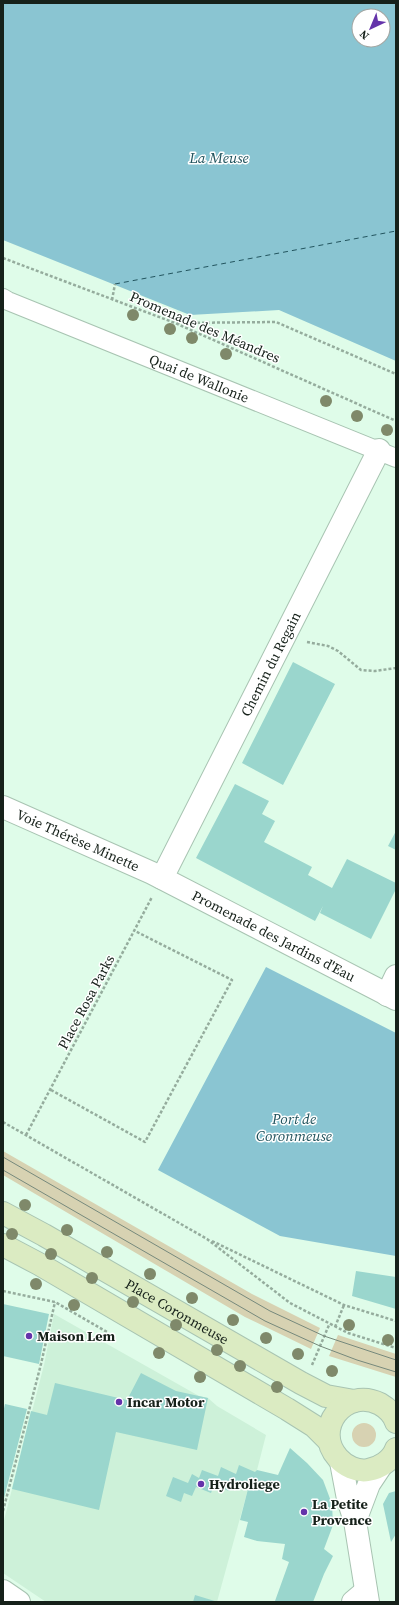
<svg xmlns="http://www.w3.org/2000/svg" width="399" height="1605" font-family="'Source Serif 4',serif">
	<rect width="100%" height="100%" fill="#dffce9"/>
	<path fill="#cdf1d9" d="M 54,1314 L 199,1396 L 208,1398 L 217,1406 L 266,1435 L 257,1470 L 248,1489 L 217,1602 L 46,1602 L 3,1573 L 3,1524 L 44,1365 Z"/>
	<path fill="#d7d2b2" d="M 3,1151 L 252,1294 L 320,1328 L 311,1349 L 245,1317 L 3,1175 Z
		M 338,1335 L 396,1354 L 396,1377 L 329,1356 Z
		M352 1435a12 12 0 1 1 24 0a12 12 0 1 1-24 0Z"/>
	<path fill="#8ac5d2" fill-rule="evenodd" d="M 3,3 L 396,3 L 396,361 L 279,310 L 190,315 L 3,240 ZM 359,16 L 383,16 L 383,40 L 359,40 Z
		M 266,967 L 396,1033 L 396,1256 L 280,1236 L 158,1170 Z"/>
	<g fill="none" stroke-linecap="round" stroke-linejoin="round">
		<path stroke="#22545e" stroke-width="1" stroke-dasharray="5 4" stroke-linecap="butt" d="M 115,284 L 396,231"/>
	</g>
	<path fill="#9ad6cd" d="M 293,662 L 335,684 L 283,785 L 242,763 Z
		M 235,784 L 269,801 L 262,814 L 275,821 L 264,842 L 312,867 L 308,875 L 332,888 L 347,859 L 396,883 L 396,889 L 371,939 L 320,913 L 323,906 L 315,921 L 196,858 Z
		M 396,831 L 396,850 L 388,846 Z
		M 356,1271 L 396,1277 L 396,1309 L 352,1296 Z
		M 3,1304 L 49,1314 L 39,1364 L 3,1356 Z
		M 141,1373 L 176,1391 L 208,1398 L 197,1450 L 116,1432 L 99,1510 L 12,1489 L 31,1411 L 47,1415 L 55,1383 L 127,1400 Z
		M 5,1404 L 27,1409 L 4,1498 L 3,1413 Z
		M 290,1448 L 307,1463 L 323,1480 L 332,1504 L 333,1525 L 324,1549 L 333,1556 L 324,1574 L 313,1602 L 275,1601 L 289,1562 L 282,1559 L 285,1544 L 257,1541 L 244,1537 L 248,1522 L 240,1520 L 248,1489 L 233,1483 L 229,1491 L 214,1485 L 211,1493 L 196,1487 L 192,1496 L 184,1493 L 181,1502 L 166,1496 L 173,1477 L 188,1483 L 192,1474 L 199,1478 L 202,1470 L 218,1476 L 221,1467 L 236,1474 L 239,1465 L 255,1472 L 257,1470 L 278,1475 Z
		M 396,1491 L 396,1534 L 391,1542 L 383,1504 L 389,1493 Z
		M 195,1595 L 218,1602 L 193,1602 Z"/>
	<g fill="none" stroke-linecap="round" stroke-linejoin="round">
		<g stroke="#a8c4b2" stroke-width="20">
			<g id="pedestrian">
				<path id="s1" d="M 3,298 L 8,301 L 396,458"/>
			</g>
		</g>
		<g stroke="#a8c4b2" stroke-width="24">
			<g id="minor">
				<path id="s2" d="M 3,807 L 152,873 L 396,999"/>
				<path id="s3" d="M 162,878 L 379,450"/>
				<path d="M 387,995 L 396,976"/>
				<path d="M 3,1591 L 19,1602"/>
				<path d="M 353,1602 L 366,1591"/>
			</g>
		</g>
		<g stroke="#a8c4b2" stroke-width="24">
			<path id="tertiary" d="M 341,1462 L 348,1499 L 355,1521 L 368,1602
				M 355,1521 L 369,1484 L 381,1466"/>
		</g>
		<g stroke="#a8c4b2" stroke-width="24">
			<g id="secondary">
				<path id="s4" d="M 3,1213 L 44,1235 L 301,1383 L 326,1396 L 354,1401"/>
				<path d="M 3,1245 L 39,1264 L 287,1409 L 314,1426 L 328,1440"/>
				<path d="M 396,1422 C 393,1413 387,1408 380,1404 C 345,1386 312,1429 338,1458 C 345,1466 357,1472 368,1470 C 380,1468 392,1460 396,1449"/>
			</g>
		</g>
		<path stroke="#95ac9d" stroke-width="2.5" stroke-dasharray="3 2" stroke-linecap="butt" d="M 3,258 L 175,323 L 396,421
			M 112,300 L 115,284
			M 177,323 L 276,322 L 396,374
			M 307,642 L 328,646 L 338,651 L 361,670 L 375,671 L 396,668
			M 51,1090 L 145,1142 L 232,980 L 135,931
			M 3,1122 L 207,1239 L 290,1303 L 348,1333 L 396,1348
			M 26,1135 L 152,897
			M 212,1241 L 344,1305 L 396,1321
			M 3,1291 L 55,1302 L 107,1332
			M 335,1327 L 344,1305
			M 312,1365 L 329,1325
			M 3,1511 L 41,1364 L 55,1302"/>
		<use href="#pedestrian" stroke="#fff" stroke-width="18"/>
		<use href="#minor" stroke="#fff" stroke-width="22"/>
		<use href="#tertiary" stroke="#fff" stroke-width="22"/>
		<use href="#secondary" stroke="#dbebc2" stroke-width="22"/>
		<path stroke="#76897c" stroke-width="1" d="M 3,1157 L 270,1311 L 324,1336 L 396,1360
			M 3,1170 L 265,1321 L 320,1346 L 357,1360 L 396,1372"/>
	</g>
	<g fill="#7f896a">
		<circle cx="133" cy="315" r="6"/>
		<circle cx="170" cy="329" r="6"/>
		<circle cx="192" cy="338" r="6"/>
		<circle cx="226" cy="354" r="6"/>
		<circle cx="326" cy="401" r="6"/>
		<circle cx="357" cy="416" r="6"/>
		<circle cx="387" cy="430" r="6"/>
		<circle cx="25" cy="1205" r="6"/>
		<circle cx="67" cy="1230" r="6"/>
		<circle cx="12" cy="1234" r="6"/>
		<circle cx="107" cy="1252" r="6"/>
		<circle cx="51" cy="1254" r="6"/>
		<circle cx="150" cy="1274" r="6"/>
		<circle cx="92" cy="1278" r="6"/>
		<circle cx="36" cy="1284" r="6"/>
		<circle cx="192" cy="1298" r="6"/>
		<circle cx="133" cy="1302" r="6"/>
		<circle cx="74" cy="1305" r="6"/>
		<circle cx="233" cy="1320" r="6"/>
		<circle cx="176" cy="1325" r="6"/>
		<circle cx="349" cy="1325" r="6"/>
		<circle cx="266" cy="1338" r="6"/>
		<circle cx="388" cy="1340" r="6"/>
		<circle cx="217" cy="1350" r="6"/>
		<circle cx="159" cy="1353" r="6"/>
		<circle cx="298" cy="1354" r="6"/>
		<circle cx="240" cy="1366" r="6"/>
		<circle cx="332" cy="1371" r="6"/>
		<circle cx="200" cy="1377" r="6"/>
		<circle cx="277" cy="1387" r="6"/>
	</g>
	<g fill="#6433aa" stroke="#fff" stroke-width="1.5">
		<circle cx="29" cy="1336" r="4"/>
		<circle cx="119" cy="1402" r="4"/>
		<circle cx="201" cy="1484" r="4"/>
		<circle cx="304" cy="1512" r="4"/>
	</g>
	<g text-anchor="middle" stroke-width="3" stroke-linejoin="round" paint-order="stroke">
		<g font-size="14" fill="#16211a" stroke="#fff">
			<text transform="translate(205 327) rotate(23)" y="5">Promenade des Méandres</text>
			<text dy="5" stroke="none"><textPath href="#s1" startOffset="212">Quai de Wallonie</textPath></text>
			<text dy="5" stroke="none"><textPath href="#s3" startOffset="240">Chemin du Regain</textPath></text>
			<text dy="5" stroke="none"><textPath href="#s2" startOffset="82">Voie Thérèse Minette</textPath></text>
			<text dy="5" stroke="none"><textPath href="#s2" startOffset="300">Promenade des Jardins d'Eau</textPath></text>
			<text transform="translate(86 1002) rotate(-62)" y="5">Place Rosa Parks</text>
			<text dy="5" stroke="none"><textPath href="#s4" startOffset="200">Place Coronmeuse</textPath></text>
		</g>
		<g font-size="14" font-weight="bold" fill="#16211a" stroke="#fff" text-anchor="start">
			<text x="37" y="1341">Maison Lem</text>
			<text x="127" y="1407">Incar Motor</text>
			<text x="209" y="1489">Hydroliege</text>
			<text x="312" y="1509">La Petite<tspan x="312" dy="16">Provence</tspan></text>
		</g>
		<g font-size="15" font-style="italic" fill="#22545e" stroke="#fff">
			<text x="219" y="163">La Meuse</text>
			<text x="294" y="1124">Port de<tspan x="294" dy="17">Coronmeuse</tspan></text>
		</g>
	</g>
	<rect width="399" height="1605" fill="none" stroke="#16211a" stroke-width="8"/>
	<g transform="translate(371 28) rotate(224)"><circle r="19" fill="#ffffff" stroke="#a2a6a3"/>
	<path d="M0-3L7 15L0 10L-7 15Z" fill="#6433aa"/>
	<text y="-6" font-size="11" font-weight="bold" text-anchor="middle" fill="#16211a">N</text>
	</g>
</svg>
